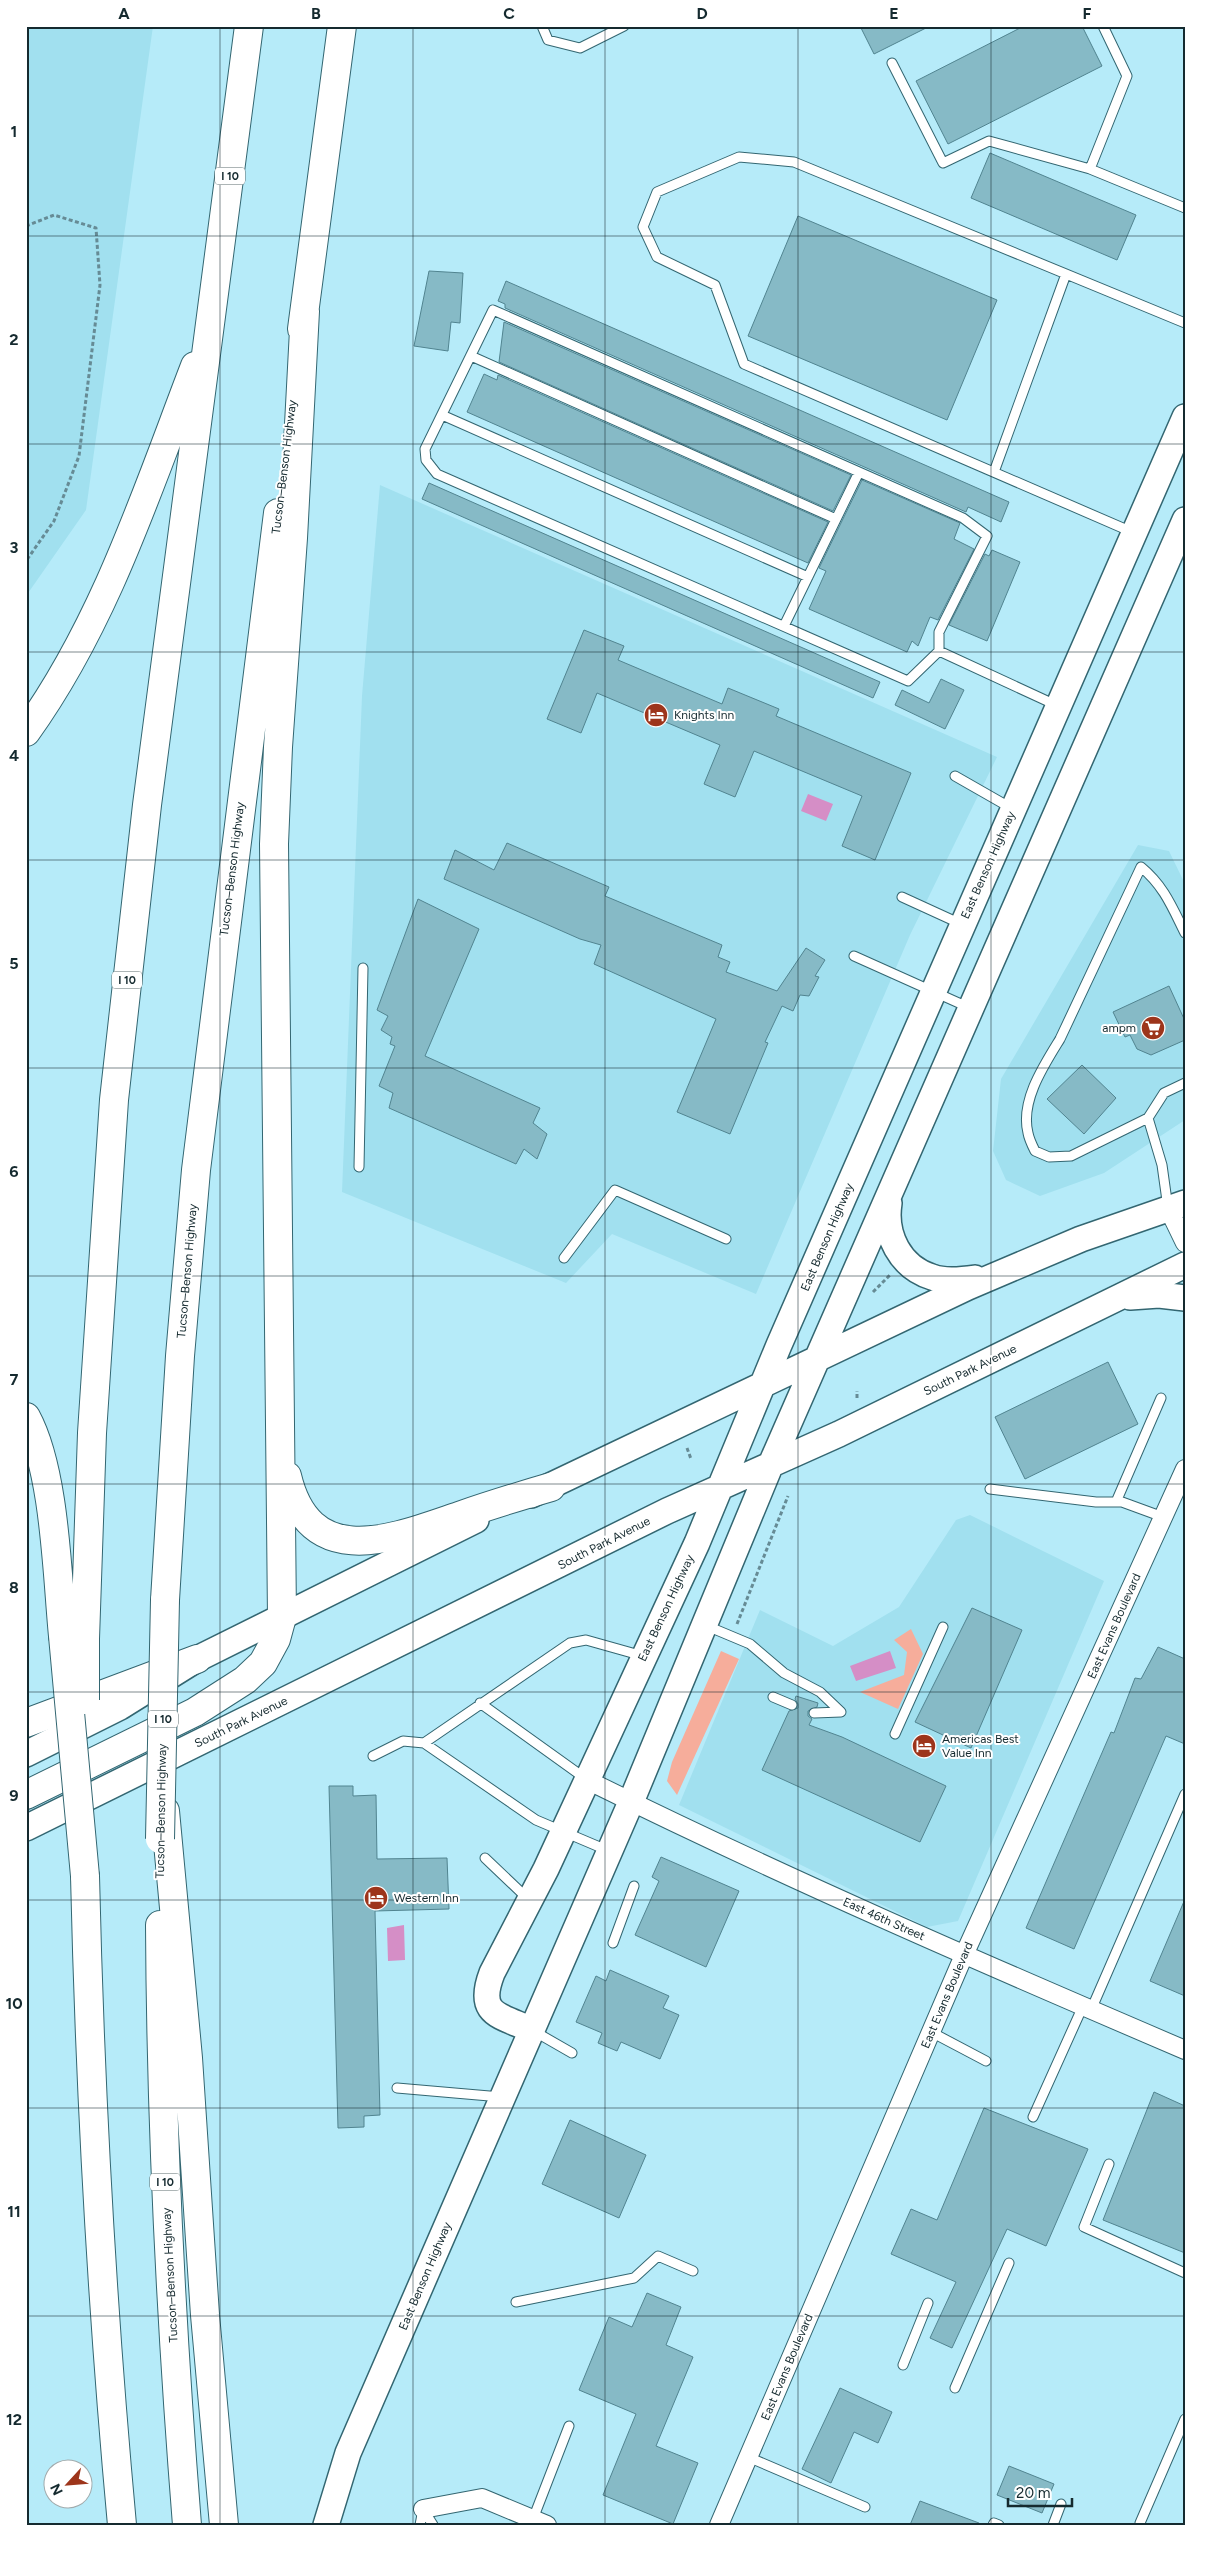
<svg xmlns="http://www.w3.org/2000/svg" width="1211" height="2551" font-family="Figtree,sans-serif">
	<rect width="100%" height="100%" fill="#b6ebf9"/>
	<path fill="#a1e0ef" d="M 26,26 L 153,26 L 86,510 L 26,596 Z
		M 380,485 L 997,757 L 910,935 L 756,1294 L 612,1234 L 566,1283 L 342,1192 L 362,696 Z
		M 1138,845 L 1169,851 L 1185,884 L 1185,1120 L 1104,1173 L 1040,1196 L 1006,1180 L 993,1151 L 1001,1079 Z
		M 970,1515 L 1104,1581 L 958,1921 L 927,1927 L 679,1805 L 760,1610 L 833,1646 L 899,1607 L 956,1520 Z"/>
	<path fill="#f6ad9b" d="M 911,1629 L 923,1654 L 898,1709 L 860,1692 L 904,1675 L 907,1652 L 894,1640 Z
		M 721,1651 L 739,1659 L 677,1795 L 667,1781 L 672,1762 Z"/>
	<path fill="#d58ec6" d="M 808,794 L 833,804 L 826,821 L 801,811 Z
		M 890,1651 L 896,1668 L 856,1681 L 850,1666 Z
		M 404,1925 L 405,1960 L 388,1961 L 387,1928 Z"/>
	<path fill="#86bac6" stroke="#518490" d="M 860,26 L 930,26 L 874,54 Z
		M 1024,26 L 1082,26 L 1102,66 L 948,144 L 916,81 Z
		M 990,153 L 1136,215 L 1117,260 L 971,198 Z
		M 798,216 L 997,300 L 947,420 L 748,336 Z
		M 429,271 L 463,273 L 460,323 L 451,322 L 448,351 L 414,346 Z
		M 506,281 L 1009,502 L 1001,522 L 968,507 L 966,512 L 505,308 L 505,304 L 498,301 Z
		M 504,322 L 851,475 L 833,511 L 499,362 Z
		M 484,374 L 497,380 L 498,375 L 828,522 L 808,563 L 467,412 Z
		M 862,480 L 960,523 L 954,539 L 974,549 L 938,620 L 930,617 L 918,646 L 912,641 L 907,652 L 809,609 L 826,571 L 819,568 Z
		M 429,483 L 880,682 L 873,698 L 422,499 Z
		M 992,550 L 1020,562 L 987,641 L 949,625 L 985,554 L 989,556 Z
		M 584,630 L 624,646 L 618,660 L 722,704 L 728,688 L 779,709 L 776,716 L 911,773 L 875,860 L 842,846 L 862,796 L 754,751 L 735,797 L 704,784 L 720,745 L 597,693 L 581,733 L 547,719 Z
		M 941,679 L 964,690 L 945,729 L 895,705 L 902,690 L 929,703 Z
		M 507,843 L 609,887 L 605,896 L 722,945 L 718,957 L 730,962 L 726,972 L 777,991 L 806,948 L 825,960 L 815,976 L 819,977 L 809,996 L 800,995 L 793,1011 L 782,1006 L 765,1042 L 768,1043 L 730,1134 L 677,1112 L 716,1019 L 594,964 L 601,945 L 580,939 L 444,879 L 455,850 L 494,870 Z
		M 418,899 L 479,929 L 425,1056 L 540,1108 L 533,1123 L 547,1134 L 537,1159 L 524,1149 L 516,1164 L 389,1108 L 393,1093 L 379,1086 L 395,1046 L 390,1044 L 392,1037 L 381,1030 L 388,1016 L 377,1010 Z
		M 1169,986 L 1185,1021 L 1185,1040 L 1151,1055 L 1137,1049 L 1130,1035 L 1125,1037 L 1113,1012 Z
		M 1082,1065 L 1116,1098 L 1084,1134 L 1047,1099 Z
		M 1108,1362 L 1138,1424 L 1025,1479 L 995,1417 Z
		M 972,1608 L 1022,1630 L 971,1748 L 915,1722 Z
		M 1158,1647 L 1185,1659 L 1185,1744 L 1166,1736 L 1074,1949 L 1026,1928 L 1111,1732 L 1114,1733 L 1135,1678 L 1141,1679 Z
		M 796,1696 L 818,1703 L 817,1707 L 808,1711 L 808,1716 L 812,1719 L 809,1725 L 842,1737 L 946,1786 L 920,1842 L 762,1770 L 789,1711 L 798,1708 L 798,1704 L 795,1699 Z
		M 329,1786 L 353,1786 L 353,1796 L 376,1795 L 377,1859 L 447,1858 L 449,1909 L 375,1911 L 380,2115 L 364,2116 L 364,2127 L 338,2128 Z
		M 661,1857 L 739,1891 L 706,1967 L 635,1935 L 659,1881 L 652,1877 Z
		M 1185,1899 L 1185,1996 L 1150,1981 Z
		M 610,1970 L 669,1996 L 663,2008 L 679,2015 L 660,2059 L 621,2042 L 617,2051 L 598,2043 L 602,2033 L 576,2022 L 596,1976 L 606,1981 Z
		M 1154,2092 L 1185,2106 L 1185,2253 L 1103,2220 Z
		M 984,2108 L 1088,2149 L 1046,2246 L 1007,2229 L 952,2348 L 930,2338 L 956,2282 L 891,2254 L 911,2209 L 937,2220 Z
		M 570,2120 L 646,2155 L 619,2218 L 542,2184 Z
		M 647,2293 L 681,2307 L 666,2345 L 693,2357 L 656,2446 L 698,2463 L 673,2524 L 603,2495 L 636,2414 L 579,2390 L 609,2317 L 632,2327 Z
		M 840,2388 L 892,2412 L 878,2443 L 854,2432 L 831,2483 L 802,2469 Z
		M 1009,2466 L 1054,2484 L 1042,2513 L 997,2495 Z
		M 920,2501 L 979,2523 L 978,2525 L 910,2525 Z"/>
	<g fill="none" stroke-linecap="round" stroke-linejoin="round">
		<g stroke="#336671" stroke-width="11">
			<path id="service" d="M 542,26 L 548,40 L 580,48 L 624,26
				M 1103,26 L 1127,76 L 1090,169 L 1185,208
				M 892,63 L 943,163 L 989,141 L 1090,169
				M 471,356 L 836,519
				M 442,415 L 808,577
				M 994,472 L 1066,274
				M 1132,532 L 744,364 L 715,285 L 657,257 L 643,227 L 657,192 L 739,157 L 794,162 L 1185,323
				M 784,626 L 859,472
				M 939,651 L 908,681 L 437,474 L 426,460 L 425,449 L 493,310 L 963,518 L 987,536 L 939,632 L 939,651 L 1058,706
				M 955,776 L 1011,808
				M 902,897 L 961,924
				M 1185,933 C 1172,907 1164,886 1141,867 L 1060,1039 C 1044,1065 1020,1101 1028,1133 C 1029,1139 1032,1145 1035,1151 L 1049,1157 L 1071,1156 L 1148,1118 L 1164,1093 L 1185,1083
				M 854,956 L 970,1008
				M 1148,1118 L 1162,1165 L 1168,1208
				M 359,1167 L 363,968
				M 564,1258 L 615,1190 L 726,1239
				M 990,1489 L 1096,1502 L 1122,1502 L 1163,1517
				M 1116,1502 L 1161,1398
				M 707,1626 L 750,1644 L 784,1673 L 820,1692 L 841,1712 L 814,1713
				M 773,1697 L 792,1705
				M 480,1703 L 586,1779
				M 895,1734 L 943,1627
				M 424,1743 L 570,1643 L 586,1640 L 643,1656
				M 373,1756 L 403,1741 L 424,1743 L 536,1820 L 609,1851
				M 485,1858 L 527,1898
				M 613,1943 L 634,1886
				M 1091,2010 L 1185,1794
				M 532,2030 L 572,2053
				M 931,2032 L 986,2061
				M 397,2088 L 501,2097
				M 1033,2117 L 1083,2006
				M 1109,2164 L 1084,2227 L 1185,2273
				M 516,2302 L 634,2278 L 658,2256 L 693,2271
				M 903,2365 L 928,2303
				M 955,2388 L 1009,2263
				M 748,2457 L 865,2507
				M 423,2509 L 433,2525
				M 533,2519 L 569,2426
				M 1140,2523 L 1185,2419
				M 420,2525 L 423,2509
				M 993,2525 L 994,2523 L 999,2525
				M 1053,2525 L 1061,2504"/>
		</g>
		<g stroke="#336671" stroke-width="20">
			<path id="minor" d="M 1168,1208 L 1185,1243
				M 587,1780 C 783,1877 984,1964 1185,2050
				M 423,2509 L 482,2498 L 547,2525
				M 719,2525 L 964,1955 L 1185,1469"/>
		</g>
		<g stroke="#336671" stroke-width="28">
			<path id="secondary" d="M 889,1203 C 884,1235 900,1267 932,1277 C 945,1282 961,1280 975,1278
				M 1130,1297 L 1159,1295 L 1185,1298
				M 531,1495 L 968,1287 L 1081,1239 L 1185,1203
				M 26,1754 L 120,1707 L 197,1659 L 476,1520
				M 26,1828 L 667,1511 L 839,1434 L 1185,1265
				M 532,2030 C 499,2015 476,2015 492,1973 L 546,1869 L 697,1543 L 779,1345 L 1185,417
				M 326,2525 L 348,2453 L 631,1802 L 771,1464 L 1185,520"/>
		</g>
		<g stroke="#336671" stroke-width="30">
			<path id="motorway" d="M 302,329 L 342,26
				M 26,732 C 105,622 147,491 195,366
				M 26,1417 C 55,1470 57,1574 63,1636
				M 287,1476 C 310,1573 394,1538 459,1516 C 490,1505 520,1496 551,1487
				M 165,1600 L 180,1356 L 196,1170 L 278,513
				M 85,1639 L 92,1433 L 114,1100 L 147,805 L 249,26
				M 26,1723 L 197,1659
				M 26,1795 L 195,1712 L 245,1680 L 263,1663 L 276,1639 L 282,1617 L 274,844 L 278,747 L 293,538 L 305,311
				M 165,1811 L 188,2058 L 205,2315 L 224,2525
				M 85,1876 C 90,2092 102,2309 122,2525
				M 160,1925 C 161,2125 171,2325 187,2525"/>
		</g>
		<path stroke="#668b95" stroke-width="3" stroke-dasharray="4 2.5" stroke-linecap="butt" d="M 26,226 L 54,215 L 96,228 L 100,285 L 79,456 L 54,521 L 26,561
			M 873,1292 L 890,1275
			M 857,1398 L 857,1391
			M 687,1448 L 691,1459
			M 737,1624 L 788,1496"/>
		<use href="#service" stroke="#fff" stroke-width="9"/>
		<use href="#minor" stroke="#fff" stroke-width="18"/>
		<use href="#secondary" stroke="#fff" stroke-width="25"/>
		<use href="#motorway" stroke="#fff" stroke-width="28"/>
		<g stroke="#336671" stroke-width="30" stroke-linecap="butt">
			<path id="motorway-bridge" d="M 63,1636 L 85,1876
				M 85,1700 L 85,1639
				M 160,1839 L 165,1600"/>
		</g>
		<use href="#motorway-bridge" stroke="#fff" stroke-width="28"/>
	</g>
	<path fill="none" stroke="#152a2f" stroke-width="1" stroke-opacity="0.55" d="M 220,26 L 220,2525M 413,26 L 413,2525M 605,26 L 605,2525M 798,26 L 798,2525M 991,26 L 991,2525M 26,236 L 1185,236M 26,444 L 1185,444M 26,652 L 1185,652M 26,860 L 1185,860M 26,1068 L 1185,1068M 26,1276 L 1185,1276M 26,1484 L 1185,1484M 26,1692 L 1185,1692M 26,1900 L 1185,1900M 26,2108 L 1185,2108M 26,2316 L 1185,2316"/>
	<defs>
		<g id="hotel-disc" transform="scale(1.25)"><circle r="9.5" fill="#9d351b" stroke="#fff"/><path d="M-6-4.5h1.5V1H6V5H4.5V3h-9V5H-6ZM-4 0a1.8 1.8 0 1 1 3.6 0ZM.5 0V-2.5h3Q6-2.5 6 0Z" fill="#fff"/></g>
		<g id="supermarket-disc" transform="scale(1.25)"><circle r="9.5" fill="#9d351b" stroke="#fff"/><path d="M-6-5.5h2.5l.6 2H6L4.5 2H-2.5L-4.4-4H-6ZM-1.5 3.2a1.3 1.3 0 1 0 .1 0ZM3 3.2a1.3 1.3 0 1 0 .1 0Z" fill="#fff"/></g>
	</defs>
	<g fill-rule="evenodd">
		<use href="#hotel-disc" x="656" y="715"/>
		<use href="#supermarket-disc" x="1153" y="1028"/>
		<use href="#hotel-disc" x="924" y="1746"/>
		<use href="#hotel-disc" x="376" y="1898"/>
	</g>
	<g text-anchor="middle" stroke-width="4" stroke-linejoin="round" paint-order="stroke">
		<g fill="#fff" stroke="#5b6a6d" stroke-width="1">
			<rect x="215" y="167.5" width="30" height="17" rx="4"/>
			<rect x="112" y="971.5" width="30" height="17" rx="4"/>
			<rect x="148" y="1710.5" width="30" height="17" rx="4"/>
			<rect x="150" y="2173.5" width="30" height="17" rx="4"/>
		</g>
		<g font-size="11" font-weight="bold" fill="#152a2f">
			<text x="230" y="180">I 10</text>
			<text x="127" y="984">I 10</text>
			<text x="163" y="1723">I 10</text>
			<text x="165" y="2186">I 10</text>
		</g>
		<g font-size="12" fill="#152a2f" stroke="#fff">
			<text transform="translate(284 467) rotate(-83)" y="4">Tucson–Benson Highway</text>
			<text transform="translate(988 865) rotate(-66)" y="4">East Benson Highway</text>
			<text transform="translate(232 869) rotate(-83)" y="4">Tucson–Benson Highway</text>
			<text transform="translate(827 1237) rotate(-67)" y="4">East Benson Highway</text>
			<text transform="translate(187 1271) rotate(-85)" y="4">Tucson–Benson Highway</text>
			<text transform="translate(970 1370) rotate(-26)" y="4">South Park Avenue</text>
			<text transform="translate(604 1543) rotate(-27)" y="4">South Park Avenue</text>
			<text transform="translate(666 1608) rotate(-65)" y="4">East Benson Highway</text>
			<text transform="translate(1114 1626) rotate(-66)" y="4">East Evans Boulevard</text>
			<text transform="translate(241 1722) rotate(-26)" y="4">South Park Avenue</text>
			<text transform="translate(161 1811) rotate(-89)" y="4">Tucson–Benson Highway</text>
			<text transform="translate(884 1919) rotate(24)" y="4">East 46th Street</text>
			<text transform="translate(947 1995) rotate(-67)" y="4">East Evans Boulevard</text>
			<text transform="translate(170 2275) rotate(-93)" y="4">Tucson–Benson Highway</text>
			<text transform="translate(425 2276) rotate(-67)" y="4">East Benson Highway</text>
			<text transform="translate(787 2367) rotate(-67)" y="4">East Evans Boulevard</text>
		</g>
		<g font-size="12" fill="#152a2f" stroke="#fff" text-anchor="start">
			<text x="674" y="719">Knights Inn</text>
			<text x="1136" y="1032" text-anchor="end">ampm</text>
			<text x="942" y="1743">Americas Best<tspan x="942" dy="14">Value Inn</tspan></text>
			<text x="394" y="1902">Western Inn</text>
		</g>
	</g>
	<rect width="1211" height="2551" fill="none" stroke="#ffffff" stroke-width="55"/>
	<g transform="translate(68 2484) rotate(244)"><circle r="24" fill="#ffffff" stroke="#a1aaac"/>
	<path d="M0-4L9 19L0 12L-9 19Z" fill="#9d351b"/>
	<text y="-8" font-size="14" font-weight="bold" text-anchor="middle" fill="#152a2f">N</text>
	</g>
	<path d="M1008 2498v8h64v-8" fill="none" stroke="#152a2f" stroke-width="2.5"/>
	<text x="1016" y="2498" font-size="15" fill="#152a2f" stroke="#ffffff" stroke-width="4" paint-order="stroke">20 m</text>
	<rect x="28" y="28" width="1156" height="2496" fill="none" stroke="#152a2f" stroke-width="2"/>
	<g font-size="16" text-anchor="middle" font-weight="bold" fill="#152a2f">
		<text x="124" y="19">A</text>
		<text x="316" y="19">B</text>
		<text x="509" y="19">C</text>
		<text x="702" y="19">D</text>
		<text x="894" y="19">E</text>
		<text x="1087" y="19">F</text>
		<text x="14" y="137">1</text>
		<text x="14" y="345">2</text>
		<text x="14" y="553">3</text>
		<text x="14" y="761">4</text>
		<text x="14" y="969">5</text>
		<text x="14" y="1177">6</text>
		<text x="14" y="1385">7</text>
		<text x="14" y="1593">8</text>
		<text x="14" y="1801">9</text>
		<text x="14" y="2009">10</text>
		<text x="14" y="2217">11</text>
		<text x="14" y="2425">12</text>
	</g>
</svg>
